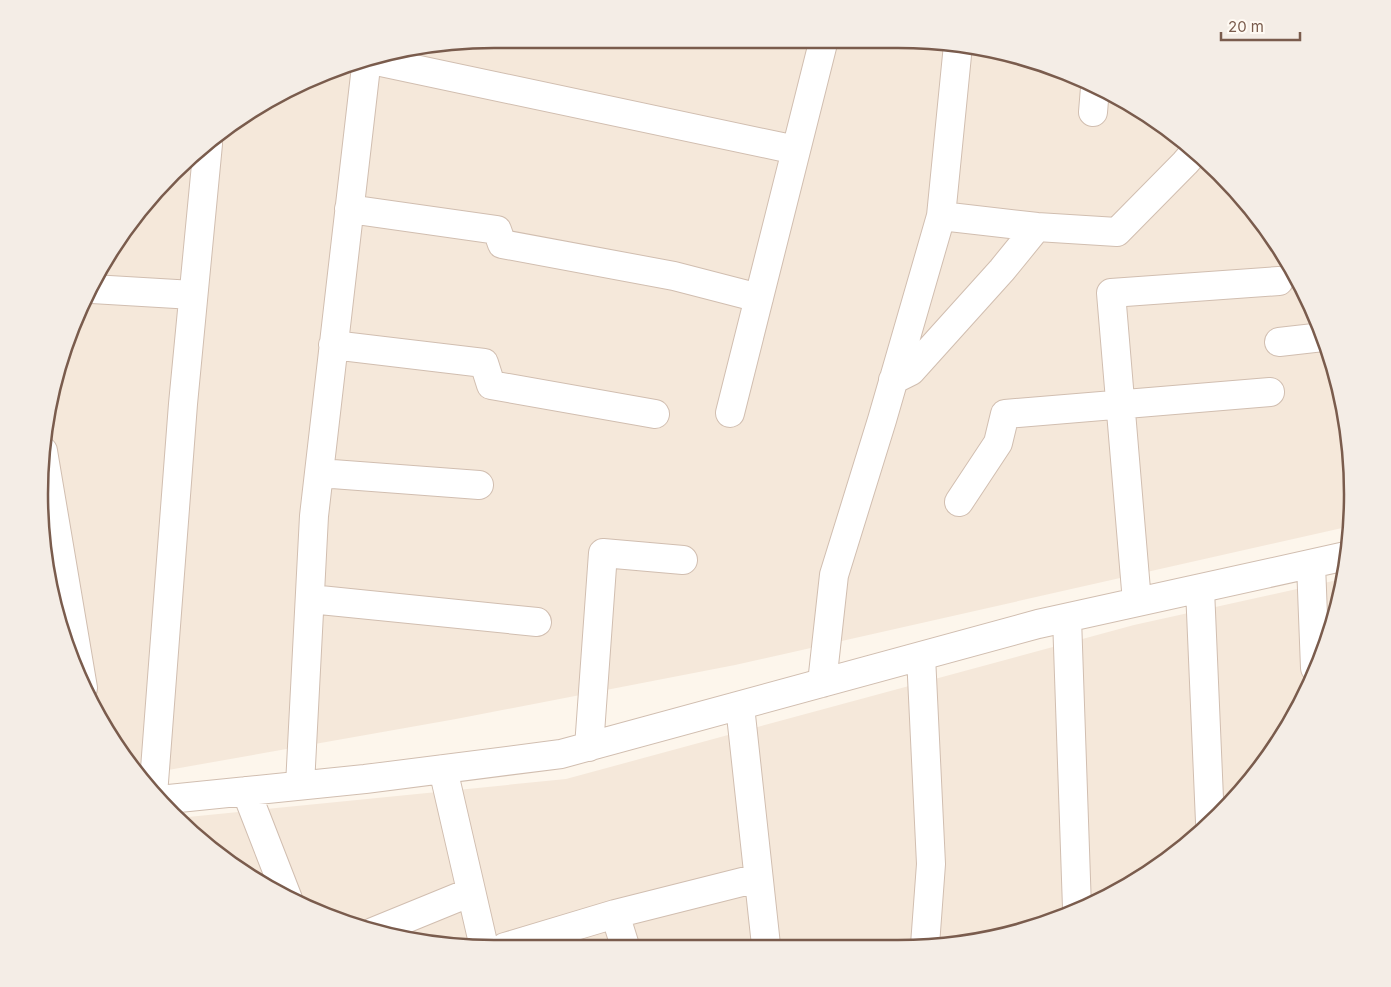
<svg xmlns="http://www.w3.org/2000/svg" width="1391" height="987" font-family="Inter,sans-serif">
	<rect width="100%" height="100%" fill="#fdf6ec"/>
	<path fill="#f5e8da" d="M 493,39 L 898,39 L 986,48 L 1125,100 L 1239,193 L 1291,266 L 1328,347 L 1348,434 L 1351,526 L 735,665 L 456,719 L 140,775 L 86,694 L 43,553 L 43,434 L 73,319 L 151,194 L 241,115 L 376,54 Z
		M 1342,579 L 1337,611 L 1305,694 L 1258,770 L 1198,835 L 1098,901 L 957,944 L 464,947 L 376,933 L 293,901 L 217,854 L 178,818 L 566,779 L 1134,625 Z"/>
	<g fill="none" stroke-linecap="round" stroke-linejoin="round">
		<g stroke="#d1beb0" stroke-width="30">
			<path id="minor" d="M 367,59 L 796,150
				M 1093,112 L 1095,88
				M 349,209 L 497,230 L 502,244 L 674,276 L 759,298
				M 941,216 L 1037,227 L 1117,232 L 1185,163 L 1192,155
				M 92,289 L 193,295
				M 1279,342 L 1323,337
				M 333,345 L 484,363 L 491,385 L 655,414
				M 893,380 L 911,371 L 1002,270 L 1037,227
				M 730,413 L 824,39
				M 43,451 L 83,688
				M 319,473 L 479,485
				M 959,502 L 998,443 L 1005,414 L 1270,392
				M 1311,564 L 1315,668
				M 1200,589 L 1210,822
				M 310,599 L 537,622
				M 1137,602 L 1111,293 L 1279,281
				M 1067,618 L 1077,908
				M 921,656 L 931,864 L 925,945
				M 822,683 L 834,575 L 882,420 L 941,216 L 958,45
				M 740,706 L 766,945
				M 589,747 L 603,553 L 683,560
				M 443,769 L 484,947
				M 300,785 L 314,516 L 367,58
				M 246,791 L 288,899
				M 153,795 L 183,404 L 208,144
				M 159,800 L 365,779 L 561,754 L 1038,624 L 1346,556
				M 615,914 L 625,946
				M 373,932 L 471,892
				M 505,947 L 615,914 L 758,878"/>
		</g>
		<use href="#minor" stroke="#fff" stroke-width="28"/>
	</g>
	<path d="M0 0H1391V987H0ZM494 48H898A446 446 0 0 1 1344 494V494A446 446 0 0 1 898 940H494A446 446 0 0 1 48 494V494A446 446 0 0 1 494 48Z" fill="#f4ede6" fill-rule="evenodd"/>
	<path fill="none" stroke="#7a5c4d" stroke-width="2.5" d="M494 48H898A446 446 0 0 1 1344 494V494A446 446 0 0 1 898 940H494A446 446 0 0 1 48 494V494A446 446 0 0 1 494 48Z"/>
	<path d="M1221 32v8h79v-8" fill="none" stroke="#7a5c4d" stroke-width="2.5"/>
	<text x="1228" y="32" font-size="15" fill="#7a5c4d" stroke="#fffaf3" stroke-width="4" paint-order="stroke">20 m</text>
</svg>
